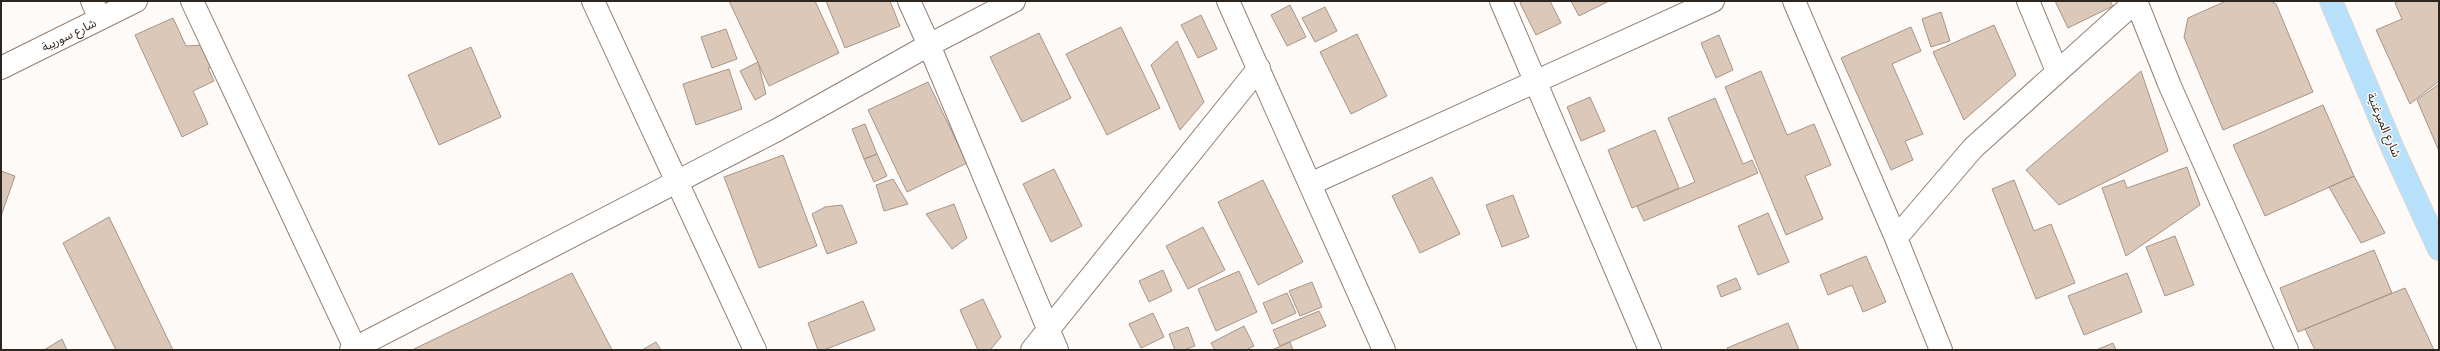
<svg xmlns="http://www.w3.org/2000/svg" width="2440" height="351" font-family="'Public Sans','Noto Sans Arabic',sans-serif">
	<rect width="100%" height="100%" fill="#fefaf7"/>
	<path fill="#dbc8b9" stroke="#a79587" d="M 729,1 L 815,1 L 839,53 L 769,86 Z
		M 826,1 L 890,1 L 900,26 L 845,48 Z
		M 1523,1 L 1550,1 L 1561,23 L 1536,35 L 1520,3 Z
		M 1571,1 L 1609,1 L 1579,16 Z
		M 2055,1 L 2110,1 L 2113,6 L 2068,28 Z
		M 2226,1 L 2271,1 L 2276,4 L 2313,92 L 2223,130 L 2184,37 L 2188,18 Z
		M 2399,1 L 2439,1 L 2439,81 L 2410,104 L 2376,30 L 2402,19 L 2395,3 Z
		M 1290,5 L 1306,37 L 1287,46 L 1271,15 Z
		M 1325,7 L 1337,31 L 1315,42 L 1302,18 Z
		M 1941,12 L 1950,41 L 1931,47 L 1922,19 Z
		M 1201,15 L 1217,49 L 1198,58 L 1181,25 Z
		M 173,18 L 186,46 L 206,45 L 217,67 L 208,68 L 214,81 L 193,91 L 208,124 L 182,137 L 135,35 Z
		M 1994,25 L 2016,75 L 1964,120 L 1933,52 Z
		M 1121,27 L 1160,108 L 1107,135 L 1066,54 Z
		M 1911,27 L 1921,51 L 1892,64 L 1923,134 L 1905,141 L 1913,160 L 1891,170 L 1841,58 Z
		M 726,29 L 737,59 L 712,68 L 701,37 Z
		M 1039,33 L 1071,98 L 1022,122 L 990,57 Z
		M 1357,34 L 1387,96 L 1351,114 L 1320,52 Z
		M 1719,35 L 1733,70 L 1716,78 L 1701,43 Z
		M 1177,41 L 1204,102 L 1180,130 L 1151,65 Z
		M 471,47 L 501,117 L 439,145 L 408,75 Z
		M 758,62 L 766,94 L 755,100 L 740,71 Z
		M 729,69 L 742,109 L 696,125 L 683,84 Z
		M 1761,71 L 1787,135 L 1814,124 L 1831,165 L 1805,176 L 1823,219 L 1786,235 L 1725,87 Z
		M 2141,71 L 2168,151 L 2059,205 L 2026,170 Z
		M 928,82 L 967,163 L 907,192 L 868,110 Z
		M 2439,84 L 2439,151 L 2417,100 Z
		M 1590,97 L 1605,131 L 1581,141 L 1567,107 Z
		M 1715,98 L 1743,164 L 1752,160 L 1758,173 L 1644,221 L 1637,206 L 1695,182 L 1668,118 Z
		M 2323,105 L 2354,176 L 2265,216 L 2233,145 Z
		M 865,124 L 877,154 L 864,159 L 852,129 Z
		M 1655,130 L 1679,188 L 1632,208 L 1608,150 Z
		M 877,154 L 887,176 L 874,182 L 864,159 Z
		M 783,155 L 817,246 L 759,268 L 724,177 Z
		M 2187,167 L 2200,205 L 2126,256 L 2102,188 L 2124,180 L 2127,188 Z
		M 1054,169 L 1082,226 L 1051,242 L 1023,184 Z
		M 1,171 L 15,176 L 1,216 Z
		M 2354,176 L 2385,233 L 2361,243 L 2329,187 Z
		M 1432,177 L 1460,234 L 1420,253 L 1392,196 Z
		M 893,179 L 908,204 L 884,211 L 876,185 Z
		M 1263,180 L 1303,262 L 1258,285 L 1218,202 Z
		M 2014,180 L 2034,231 L 2051,224 L 2075,283 L 2036,299 L 1992,189 Z
		M 1513,195 L 1529,237 L 1502,247 L 1486,205 Z
		M 954,204 L 967,238 L 952,249 L 926,214 Z
		M 842,205 L 857,243 L 827,254 L 812,214 L 825,207 Z
		M 1768,213 L 1789,262 L 1758,275 L 1738,226 Z
		M 109,217 L 173,350 L 116,350 L 63,243 Z
		M 1203,227 L 1225,270 L 1188,289 L 1166,246 Z
		M 2175,236 L 2194,285 L 2165,296 L 2146,247 Z
		M 2374,250 L 2392,293 L 2298,332 L 2280,288 Z
		M 1866,256 L 1886,302 L 1863,312 L 1852,285 L 1828,295 L 1820,275 Z
		M 1163,270 L 1172,291 L 1149,302 L 1139,281 Z
		M 1239,271 L 1257,312 L 1216,331 L 1198,289 Z
		M 572,273 L 612,350 L 415,350 L 414,349 Z
		M 2127,273 L 2142,312 L 2084,335 L 2068,296 Z
		M 1736,278 L 1741,289 L 1721,297 L 1717,286 Z
		M 1312,282 L 1322,307 L 1300,316 L 1289,291 Z
		M 2405,288 L 2434,350 L 2315,350 L 2305,329 Z
		M 1287,293 L 1296,313 L 1272,324 L 1263,303 Z
		M 983,299 L 1001,337 L 990,350 L 978,350 L 960,310 Z
		M 863,301 L 875,330 L 824,350 L 818,350 L 808,323 Z
		M 1319,311 L 1326,326 L 1280,346 L 1273,330 Z
		M 1153,313 L 1164,337 L 1141,348 L 1129,324 Z
		M 1788,323 L 1799,350 L 1728,350 L 1727,348 Z
		M 1244,326 L 1254,346 L 1246,350 L 1215,350 L 1211,343 Z
		M 1188,327 L 1195,346 L 1184,350 L 1175,350 L 1169,334 Z
		M 62,339 L 67,350 L 44,350 Z
		M 656,342 L 661,350 L 642,350 Z
		M 1290,342 L 1293,350 L 1272,350 Z
		M 2113,343 L 2116,350 L 2096,350 Z"/>
	<g fill="none" stroke-linecap="round" stroke-linejoin="round">
		<g stroke="#917f72" stroke-width="24">
			<path id="minor" d="M 92,1 L 100,19
				M 192,1 L 356,350
				M 593,1 L 755,350
				M 909,1 L 929,45 L 1057,350
				M 1228,1 L 1384,350
				M 1501,1 L 1650,350
				M 1794,1 L 1896,238 L 1941,350
				M 2028,1 L 2057,71
				M 2136,1 L 2170,86 L 2287,350
				M 1,68 L 136,1
				M 1310,184 L 1713,1
				M 1896,238 L 1973,148 L 2136,1
				M 351,350 L 777,130 L 929,45 L 1014,1
				M 1032,350 L 1259,68"/>
		</g>
		<g stroke="#d9d8d7" stroke-width="24">
			<path id="major" d="M 2331,1 L 2393,149 L 2439,249"/>
		</g>
		<use href="#minor" stroke="#fff" stroke-width="22"/>
		<use href="#major" stroke="#b7e0fa" stroke-width="22"/>
	</g>
	<g text-anchor="middle" stroke-width="3" stroke-linejoin="round" paint-order="stroke">
		<g font-size="12" fill="#2d2620" stroke="#fefaf7">
			<text transform="translate(69 35) rotate(-26)" y="4">شارع سوريبة</text>
			<text transform="translate(2384 125) rotate(67)" y="4">شارع الميرغنية</text>
		</g>
	</g>
	<rect width="2440" height="351" fill="none" stroke="#2d2620" stroke-width="4"/>
</svg>
